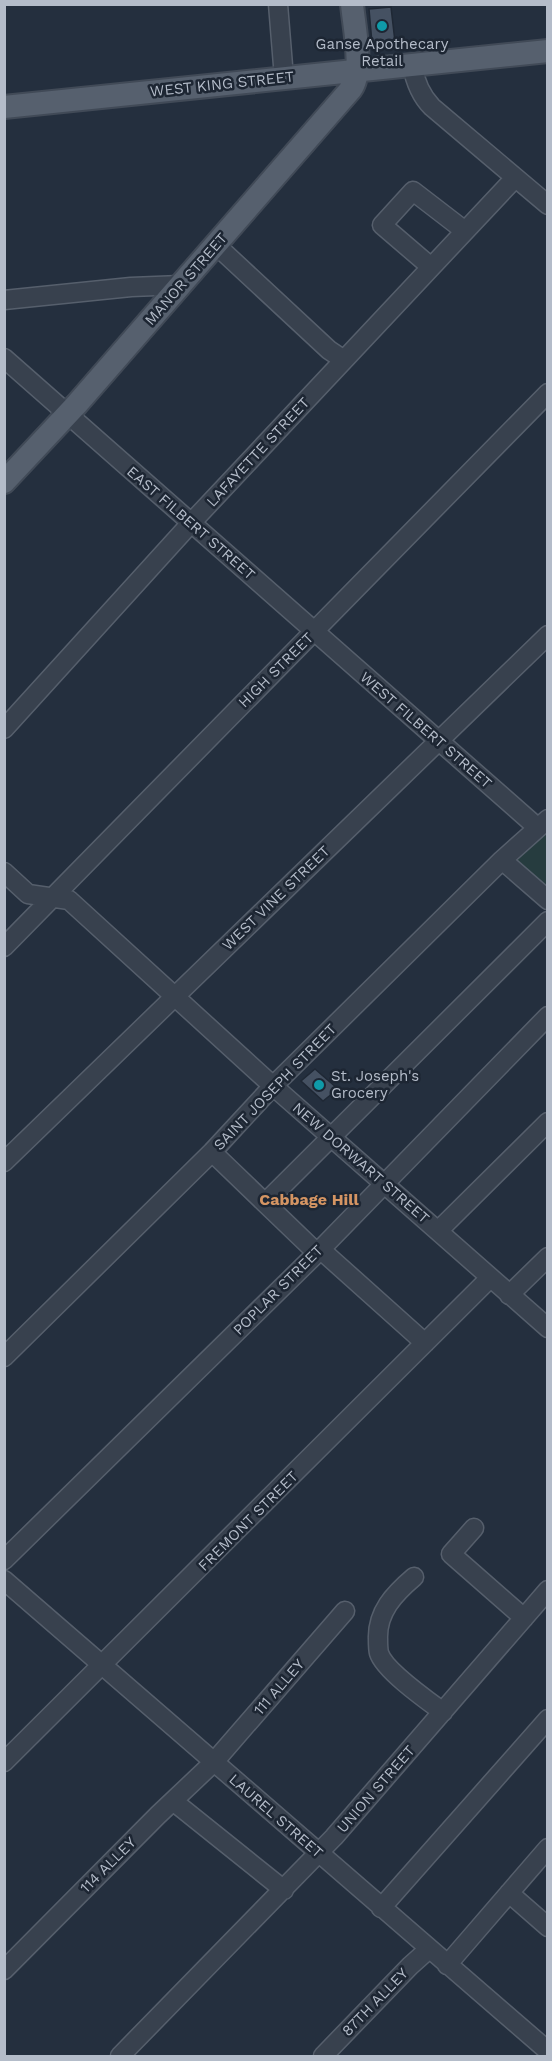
<svg xmlns="http://www.w3.org/2000/svg" width="552" height="2061" font-family="'Work Sans',sans-serif">
	<rect width="100%" height="100%" fill="#242f3e"/>
	<path fill="#263c3f" d="M 547,829 L 547,888 L 516,859 Z"/>
	<path fill="#455162" stroke="#1f2835" stroke-width="1.5" d="M 391,7 L 395,42 L 372,43 L 369,9 Z
		M 315,1069 L 338,1089 L 323,1101 L 301,1081 Z"/>
	<g fill="none" stroke-linecap="round" stroke-linejoin="round">
		<g stroke="#565f6c" stroke-width="21">
			<path id="minor" d="M 278,4 L 284,78
				M 412,65 C 415,81 420,95 432,107 L 548,205
				M 216,245 L 329,350 L 344,360
				M 431,267 L 382,225 L 413,191 L 465,231
				M 4,300 L 131,287 L 181,285
				M 4,358 L 538,828
				M 4,729 L 191,523 L 515,178
				M 502,860 L 548,900
				M 4,872 L 28,894 L 69,900 L 273,1086 L 548,1328
				M 4,947 L 548,393
				M 212,1152 L 317,1253
				M 4,1162 L 548,635
				M 265,1203 L 548,921
				M 438,1231 L 548,1122
				M 320,1249 L 425,1343
				M 509,1295 L 548,1257
				M 4,1357 L 212,1152 L 273,1086 L 502,860 L 548,819
				M 474,1528 L 451,1554 L 524,1618
				M 4,1560 L 317,1253 L 548,1016
				M 414,1577 C 394,1594 377,1612 378,1639 C 378,1643 378,1649 379,1653 C 384,1670 428,1701 443,1712
				M 4,1580 L 548,2051
				M 4,1762 L 490,1278
				M 173,1801 L 284,1890
				M 509,1893 L 548,1927
				M 381,1908 L 548,1719
				M 447,1965 L 548,1848
				M 4,1970 L 158,1815 L 214,1762 L 345,1611
				M 120,2056 L 334,1837 L 548,1590
				M 323,2056 L 410,1966 L 429,1949"/>
		</g>
		<g stroke="#414a57" stroke-width="26">
			<path id="major" d="M 4,107 L 548,51
				M 4,482 L 77,404 L 351,89 C 364,71 354,27 352,4"/>
		</g>
		<use href="#minor" stroke="#38414e" stroke-width="18"/>
		<use href="#major" stroke="#56606e" stroke-width="22"/>
	</g>
	<g fill="#0f9aa8" stroke="#1d2633" stroke-width="2">
		<circle cx="382" cy="26" r="6"/>
		<circle cx="319" cy="1085" r="6"/>
	</g>
	<g text-anchor="middle" stroke-width="5" stroke-linejoin="round" paint-order="stroke">
		<g font-size="15" fill="#b4bcc9" stroke="#1d2633">
			<text x="382" y="49">Ganse Apothecary<tspan x="382" dy="17">Retail</tspan></text>
			<text x="331" y="1081" text-anchor="start">St. Joseph's<tspan x="331" dy="17">Grocery</tspan></text>
		</g>
		<g font-size="15" fill="#b4bcc9" stroke="#1d2633">
			<text transform="translate(222 84) rotate(-6)" y="5">WEST KING STREET</text>
			<text transform="translate(186 279) rotate(-49)" y="5">MANOR STREET</text>
			<text transform="translate(258 452) rotate(-47)" y="5">LAFAYETTE STREET</text>
			<text transform="translate(191 523) rotate(41)" y="5">EAST FILBERT STREET</text>
			<text transform="translate(276 670) rotate(-45)" y="5">HIGH STREET</text>
			<text transform="translate(426 730) rotate(41)" y="5">WEST FILBERT STREET</text>
			<text transform="translate(276 898) rotate(-44)" y="5">WEST VINE STREET</text>
			<text transform="translate(275 1087) rotate(-46)" y="5">SAINT JOSEPH STREET</text>
			<text transform="translate(361 1163) rotate(41)" y="5">NEW DORWART STREET</text>
			<text transform="translate(278 1290) rotate(-45)" y="5">POPLAR STREET</text>
			<text transform="translate(248 1521) rotate(-45)" y="5">FREMONT STREET</text>
			<text transform="translate(279 1687) rotate(-49)" y="5">111 ALLEY</text>
			<text transform="translate(376 1789) rotate(-49)" y="5">UNION STREET</text>
			<text transform="translate(276 1816) rotate(41)" y="5">LAUREL STREET</text>
			<text transform="translate(108 1865) rotate(-45)" y="5">114 ALLEY</text>
			<text transform="translate(375 2002) rotate(-46)" y="5">87TH ALLEY</text>
		</g>
		<g font-size="16" font-weight="bold" fill="#d59563" stroke="#1d2633">
			<text x="309" y="1205">Cabbage Hill</text>
		</g>
	</g>
	<rect width="552" height="2061" fill="none" stroke="#b4bcc9" stroke-width="12"/>
</svg>
